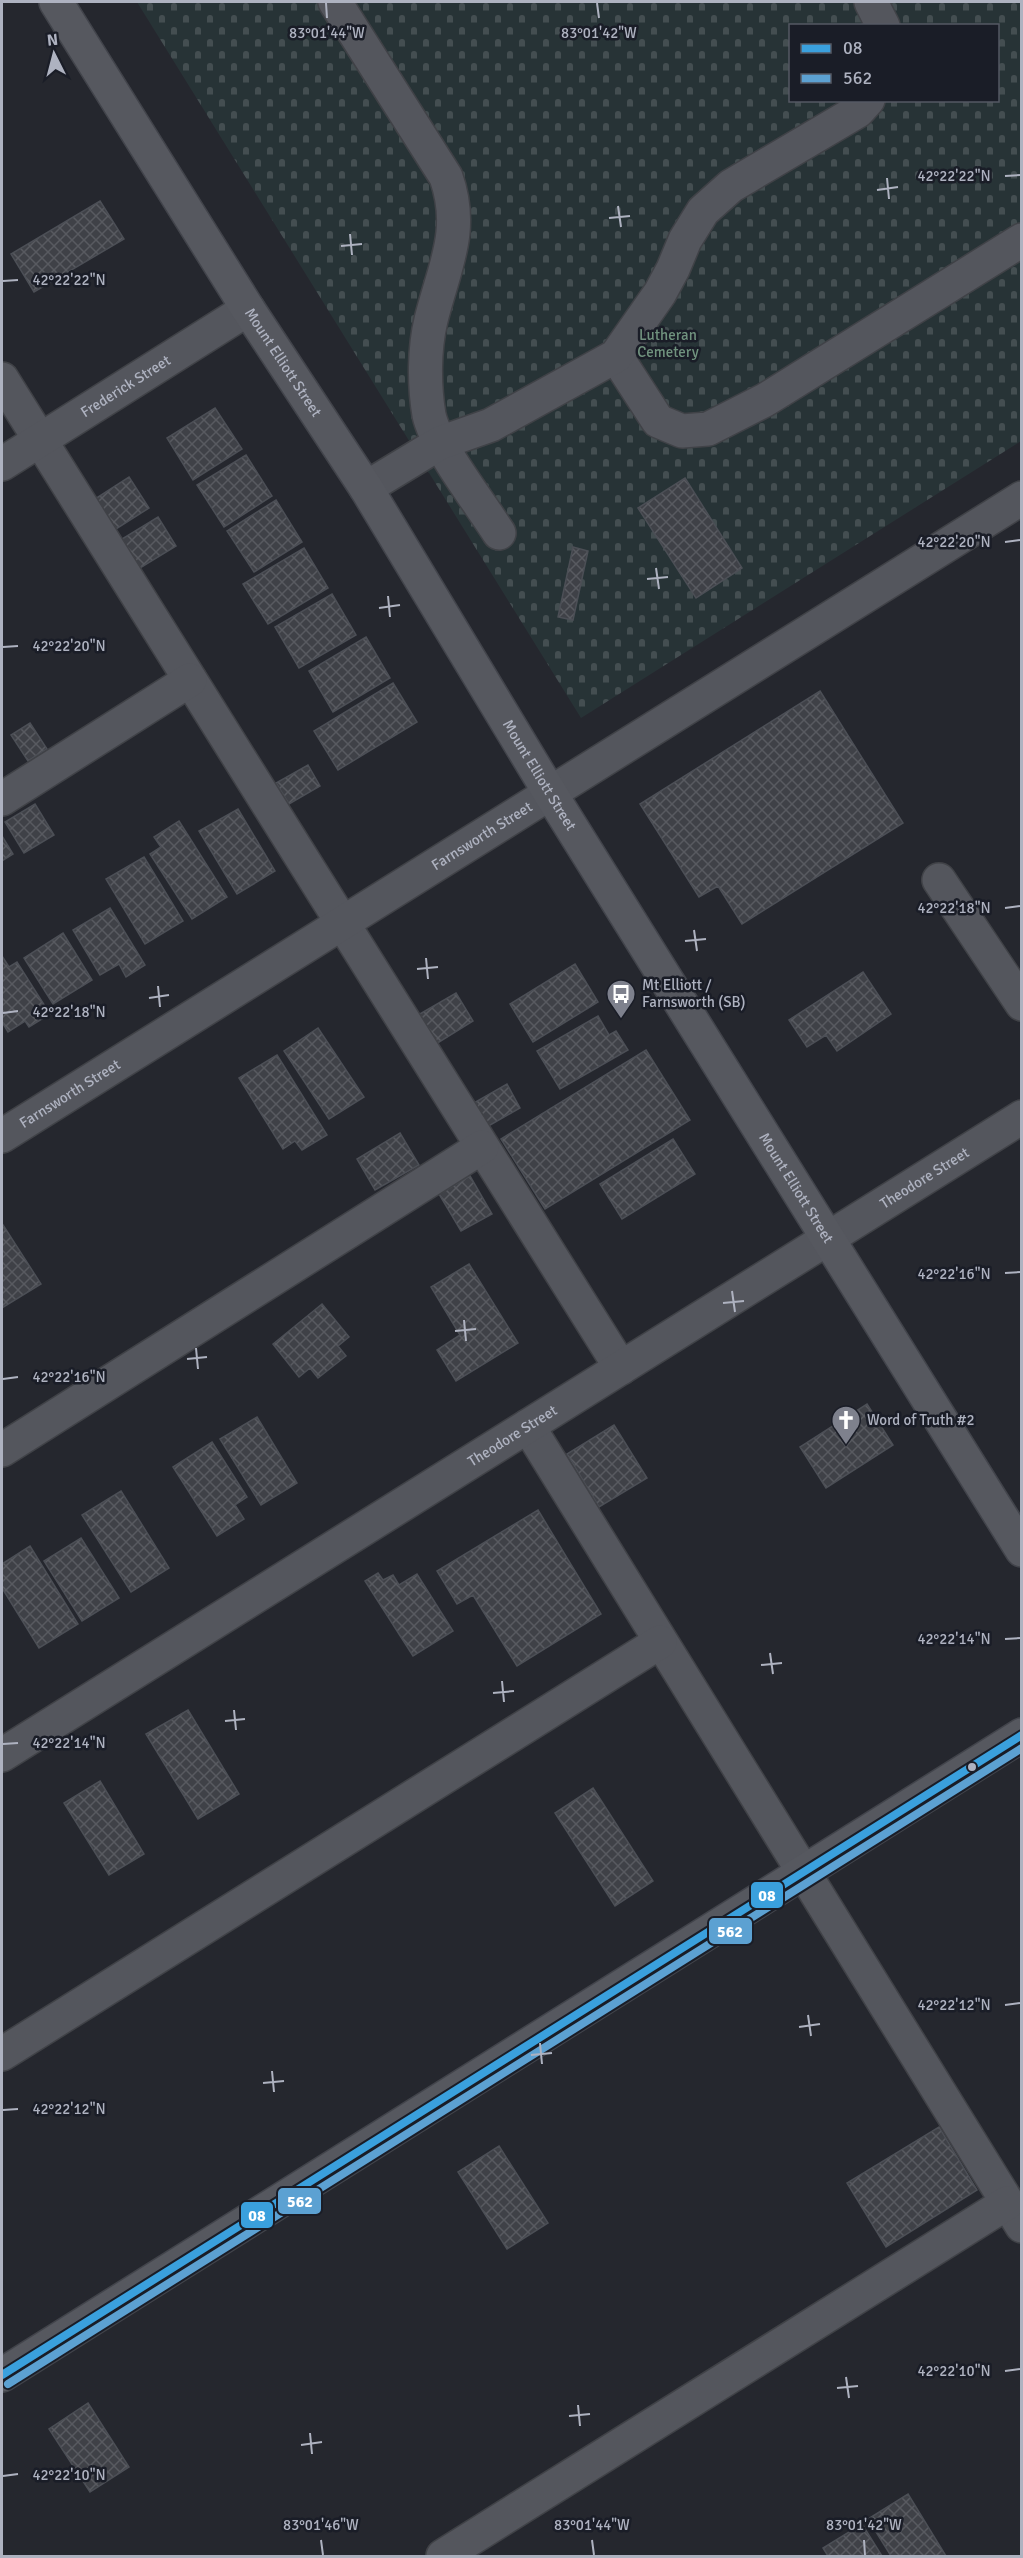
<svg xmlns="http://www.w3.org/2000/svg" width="1023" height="2558" font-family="Signika,sans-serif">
	<defs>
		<pattern id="cemetery-stones" width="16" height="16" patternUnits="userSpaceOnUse" patternTransform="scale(1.5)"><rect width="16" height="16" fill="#273336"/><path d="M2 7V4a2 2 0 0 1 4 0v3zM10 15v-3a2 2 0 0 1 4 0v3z" fill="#444e51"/></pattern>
		<pattern id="building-cross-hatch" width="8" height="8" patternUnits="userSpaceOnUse" patternTransform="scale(1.5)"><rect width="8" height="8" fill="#3f4147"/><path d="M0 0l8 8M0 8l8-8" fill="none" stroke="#585a60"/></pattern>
	</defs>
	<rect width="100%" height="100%" fill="#25272e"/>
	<path fill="url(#cemetery-stones)" fill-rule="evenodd" d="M 137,2 L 1021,2 L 1021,441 L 581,718 ZM 790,26 L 998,26 L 998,100 L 790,100 Z"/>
	<path fill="url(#building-cross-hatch)" stroke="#4c4f56" stroke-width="1.5" d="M 100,201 L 124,239 L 34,292 L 11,254 Z
		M 215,408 L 242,449 L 193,480 L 167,438 Z
		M 246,455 L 272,496 L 224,527 L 197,485 Z
		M 129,477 L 149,508 L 116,529 L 95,499 Z
		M 685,478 L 742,568 L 696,598 L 638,508 Z
		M 276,500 L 302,542 L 254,572 L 227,531 Z
		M 158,517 L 176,546 L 140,568 L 122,539 Z
		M 573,547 L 588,551 L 573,620 L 558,617 Z
		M 304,548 L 328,588 L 268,624 L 243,584 Z
		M 332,594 L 356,635 L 299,668 L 275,627 Z
		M 366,637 L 390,678 L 333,712 L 309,671 Z
		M 393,683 L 417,722 L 338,770 L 314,731 Z
		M 820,691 L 903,823 L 742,924 L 718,886 L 699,897 L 640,804 Z
		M 30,723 L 47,749 L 28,761 L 11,735 Z
		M 308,765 L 320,786 L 289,804 L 276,783 Z
		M 35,804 L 54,835 L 24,853 L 5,822 Z
		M 238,809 L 275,871 L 237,894 L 199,831 Z
		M 179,821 L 227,897 L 192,919 L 150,854 L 161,847 L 154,837 Z
		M 2,836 L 13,854 L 2,861 Z
		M 144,857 L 183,921 L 145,944 L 106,879 Z
		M 110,908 L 145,965 L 126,977 L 119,964 L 100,975 L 73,930 Z
		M 63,933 L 92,980 L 53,1004 L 24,958 Z
		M 2,956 L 9,967 L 17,962 L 50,1014 L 29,1027 L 25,1021 L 8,1032 L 2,1022 Z
		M 575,964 L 598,1002 L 533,1042 L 510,1004 Z
		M 863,972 L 891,1014 L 837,1051 L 826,1035 L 807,1047 L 789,1020 Z
		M 456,993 L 473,1021 L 436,1044 L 418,1015 Z
		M 598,1016 L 609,1035 L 616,1031 L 628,1050 L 560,1089 L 537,1051 Z
		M 318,1028 L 364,1097 L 329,1119 L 284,1051 Z
		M 646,1050 L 690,1120 L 545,1209 L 501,1139 Z
		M 277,1055 L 327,1135 L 302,1150 L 295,1141 L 283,1149 L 239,1078 Z
		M 507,1084 L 520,1108 L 485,1128 L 472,1104 Z
		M 400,1133 L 419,1165 L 375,1190 L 357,1159 Z
		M 673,1139 L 695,1174 L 622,1219 L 600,1184 Z
		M 470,1176 L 492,1214 L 461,1231 L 439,1194 Z
		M 3,1225 L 41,1284 L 2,1308 L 2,1226 Z
		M 469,1264 L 518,1343 L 456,1381 L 437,1350 L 460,1335 L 431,1287 Z
		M 322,1304 L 349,1337 L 338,1346 L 346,1356 L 318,1378 L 310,1368 L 299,1377 L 273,1344 Z
		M 867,1404 L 893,1445 L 826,1488 L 800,1447 Z
		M 257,1417 L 297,1483 L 261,1505 L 220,1439 Z
		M 614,1425 L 647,1478 L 599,1507 L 567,1454 Z
		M 212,1442 L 247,1497 L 235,1505 L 244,1519 L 217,1536 L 173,1467 Z
		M 121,1491 L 169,1568 L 131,1592 L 82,1515 Z
		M 538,1510 L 601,1614 L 517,1666 L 473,1595 L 457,1604 L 437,1571 Z
		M 81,1538 L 119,1598 L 82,1621 L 44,1561 Z
		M 30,1546 L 78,1624 L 39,1648 L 2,1588 L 2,1564 Z
		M 378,1573 L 383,1580 L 393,1575 L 399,1585 L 417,1574 L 453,1631 L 413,1656 L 365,1581 Z
		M 188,1710 L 239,1794 L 198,1819 L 146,1734 Z
		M 100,1781 L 144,1854 L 109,1875 L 64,1803 Z
		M 593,1788 L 653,1881 L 615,1906 L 555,1813 Z
		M 939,2127 L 977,2190 L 886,2247 L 847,2183 Z
		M 499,2146 L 548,2223 L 507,2249 L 458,2172 Z
		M 88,2403 L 129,2467 L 90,2492 L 49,2429 Z
		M 908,2494 L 946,2556 L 891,2556 L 868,2519 Z
		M 862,2524 L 882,2556 L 828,2556 L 823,2548 Z"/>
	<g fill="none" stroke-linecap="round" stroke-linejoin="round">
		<g stroke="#404247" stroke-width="36">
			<g id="minor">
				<path d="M 335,2 L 446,177 C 465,231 444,267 431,320 C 424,349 424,385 429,415 C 436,447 480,503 499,533"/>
				<path d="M 871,2 L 883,26"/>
				<path d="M 616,356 L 658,421 L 682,431 L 708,429 L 765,400 L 1022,240"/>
				<path d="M 2,379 L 621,1368"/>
				<path id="s1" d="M 2,464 L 248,309"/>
				<path d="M 366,488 L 440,443 L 491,425 L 616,356 L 660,293 L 673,269 L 685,240 L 703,211 L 731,186 L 858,111 L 868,100"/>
				<path d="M 2,799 L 190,680"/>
				<path d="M 939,880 L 1022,1004"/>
				<path id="s2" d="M 2,1136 L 1022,498"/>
				<path d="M 528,1426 L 1022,2226"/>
				<path d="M 2,1450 L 482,1147"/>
				<path id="s3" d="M 2,1755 L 1022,1117"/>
				<path d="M 2,2054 L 660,1642"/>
				<path d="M 443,2556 L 1007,2203"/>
			</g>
		</g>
		<g stroke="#42444b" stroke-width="36">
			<g id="major">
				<path id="s4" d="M 56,2 L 248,309 L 366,488 L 550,793 L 1022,1550"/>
				<path d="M 2,2375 L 1022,1735"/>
			</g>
		</g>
		<use href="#minor" stroke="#54565d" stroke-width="33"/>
		<use href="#major" stroke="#56585f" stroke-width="33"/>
		<g stroke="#1a1d27" stroke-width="12">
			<path id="bus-1" d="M 2,2375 L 1022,1735"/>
		</g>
		<g stroke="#1a1d27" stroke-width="12">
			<path id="bus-2" d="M 8,2384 L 1022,1748"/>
		</g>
		<use href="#bus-1" stroke="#3aa0dd" stroke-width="8"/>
		<use href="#bus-2" stroke="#5ca1d2" stroke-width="8"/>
	</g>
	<path fill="none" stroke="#aeb2c0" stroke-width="2" d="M 326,3 L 327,18M 597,3 L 599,18M 1005,176 L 1020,175M 887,178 L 889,199M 877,190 L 898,187M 618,206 L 621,227M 609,218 L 630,216M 350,234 L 352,255M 341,246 L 362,244M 3,281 L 18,280M 1005,542 L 1020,540M 656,568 L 659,589M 647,579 L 668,577M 388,596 L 390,617M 379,608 L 400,605M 3,647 L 18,646M 1005,908 L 1020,906M 694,930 L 697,951M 685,941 L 706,939M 426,958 L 428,979M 417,969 L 438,967M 158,986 L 160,1007M 149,998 L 169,995M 3,1013 L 18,1011M 1005,1273 L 1020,1272M 732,1291 L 735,1312M 723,1303 L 744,1301M 464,1320 L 466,1341M 455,1331 L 476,1329M 196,1348 L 198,1369M 187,1359 L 207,1357M 3,1379 L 18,1377M 1005,1639 L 1020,1638M 770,1653 L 773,1674M 761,1665 L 782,1663M 502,1681 L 504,1702M 493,1693 L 514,1691M 234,1710 L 236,1730M 225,1721 L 245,1719M 3,1744 L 18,1743M 1005,2005 L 1020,2003M 808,2015 L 811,2036M 799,2027 L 820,2024M 540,2043 L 542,2064M 531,2055 L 552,2053M 272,2071 L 274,2092M 263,2083 L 284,2081M 3,2110 L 18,2109M 1005,2371 L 1020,2369M 846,2377 L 849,2398M 837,2388 L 858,2386M 578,2405 L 580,2426M 569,2416 L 590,2414M 310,2433 L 312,2454M 301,2445 L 322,2442M 3,2476 L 18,2474M 321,2540 L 323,2555M 592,2540 L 594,2555M 864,2540 L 865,2555"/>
	<defs>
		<g id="bus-pin" transform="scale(1.5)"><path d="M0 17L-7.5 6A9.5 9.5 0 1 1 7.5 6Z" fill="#7e818d" stroke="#1a1d27"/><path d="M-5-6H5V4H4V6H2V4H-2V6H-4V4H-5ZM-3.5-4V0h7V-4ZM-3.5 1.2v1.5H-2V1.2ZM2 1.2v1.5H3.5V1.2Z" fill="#fff"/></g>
		<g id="church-pin" transform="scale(1.5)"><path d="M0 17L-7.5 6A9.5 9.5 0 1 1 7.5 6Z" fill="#7e818d" stroke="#1a1d27"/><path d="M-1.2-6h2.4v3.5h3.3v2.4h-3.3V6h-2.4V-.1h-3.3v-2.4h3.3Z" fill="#fff"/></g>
	</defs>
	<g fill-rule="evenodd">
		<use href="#bus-pin" x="621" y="994"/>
		<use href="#church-pin" x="846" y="1420"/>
	</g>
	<circle fill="#aeb2c0" stroke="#1a1d27" stroke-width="2" cx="972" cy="1767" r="5"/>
	<g text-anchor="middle" stroke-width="5" stroke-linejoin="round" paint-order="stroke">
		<g font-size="15" fill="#70927e" stroke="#1a1d27">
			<text x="668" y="340">Lutheran<tspan x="668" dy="17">Cemetery</tspan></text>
		</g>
		<g font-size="15" fill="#aeb2c0" stroke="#1a1d27">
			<text dy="5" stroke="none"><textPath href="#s4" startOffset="426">Mount Elliott Street</textPath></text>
			<text dy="5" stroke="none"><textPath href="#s1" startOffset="146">Frederick Street</textPath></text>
			<text dy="5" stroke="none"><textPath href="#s4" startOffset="912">Mount Elliott Street</textPath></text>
			<text dy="5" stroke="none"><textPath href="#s2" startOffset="566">Farnsworth Street</textPath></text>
			<text dy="5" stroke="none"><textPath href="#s2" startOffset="80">Farnsworth Street</textPath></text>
			<text dy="5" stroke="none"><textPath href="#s3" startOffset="1088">Theodore Street</textPath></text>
			<text dy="5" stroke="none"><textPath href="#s4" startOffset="1398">Mount Elliott Street</textPath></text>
			<text dy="5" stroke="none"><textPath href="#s3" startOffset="602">Theodore Street</textPath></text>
		</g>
		<g font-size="15" fill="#aeb2c0" stroke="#1a1d27" text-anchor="start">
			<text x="642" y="990">Mt Elliott /<tspan x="642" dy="17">Farnsworth (SB)</tspan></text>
			<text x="867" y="1425">Word of Truth #2</text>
		</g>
	</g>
	<g font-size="15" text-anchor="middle" fill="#aeb2c0" stroke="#1a1d27" stroke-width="5" stroke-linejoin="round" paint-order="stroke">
		<text x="327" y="38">83°01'44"W</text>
		<text x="599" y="38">83°01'42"W</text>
		<text x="954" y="181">42°22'22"N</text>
		<text x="69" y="285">42°22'22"N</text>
		<text x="954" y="547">42°22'20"N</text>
		<text x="69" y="651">42°22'20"N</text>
		<text x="954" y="913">42°22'18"N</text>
		<text x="69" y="1017">42°22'18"N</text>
		<text x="954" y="1279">42°22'16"N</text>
		<text x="69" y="1382">42°22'16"N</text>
		<text x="954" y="1644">42°22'14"N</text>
		<text x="69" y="1748">42°22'14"N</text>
		<text x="954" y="2010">42°22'12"N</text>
		<text x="69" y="2114">42°22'12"N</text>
		<text x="954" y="2376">42°22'10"N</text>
		<text x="69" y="2480">42°22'10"N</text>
		<text x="321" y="2530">83°01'46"W</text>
		<text x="592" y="2530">83°01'44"W</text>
		<text x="864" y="2530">83°01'42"W</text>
	</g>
	<g stroke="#1a1d27" stroke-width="2">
		<rect x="750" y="1881" width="34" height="28" rx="6" fill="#3aa0dd"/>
		<rect x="708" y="1917" width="45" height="28" rx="6" fill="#5ca1d2"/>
		<rect x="277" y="2187" width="45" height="28" rx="6" fill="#5ca1d2"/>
		<rect x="240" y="2201" width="34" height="28" rx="6" fill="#3aa0dd"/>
	</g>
	<g font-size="16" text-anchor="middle" font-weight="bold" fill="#fff">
		<text x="767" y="1901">08</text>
		<text x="730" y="1937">562</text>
		<text x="300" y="2207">562</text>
		<text x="257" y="2221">08</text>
	</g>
	<rect width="1023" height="2558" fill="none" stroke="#aeb2c0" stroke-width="6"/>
	<rect x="789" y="24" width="210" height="78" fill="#1a1d27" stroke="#555964" stroke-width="1.5"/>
	<rect x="801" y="44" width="30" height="9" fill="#3aa0dd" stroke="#555964" stroke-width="1.5"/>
	<text x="843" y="54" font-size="18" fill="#aeb2c0">08</text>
	<rect x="801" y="74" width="30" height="9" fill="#5ca1d2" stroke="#555964" stroke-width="1.5"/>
	<text x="843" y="84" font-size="18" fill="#aeb2c0">562</text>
	<g transform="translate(54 54) rotate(354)" stroke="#1a1d27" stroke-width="4.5" paint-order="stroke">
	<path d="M0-4.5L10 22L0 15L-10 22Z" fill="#aeb2c0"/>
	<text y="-9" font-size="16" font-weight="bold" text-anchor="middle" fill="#aeb2c0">N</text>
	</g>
</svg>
